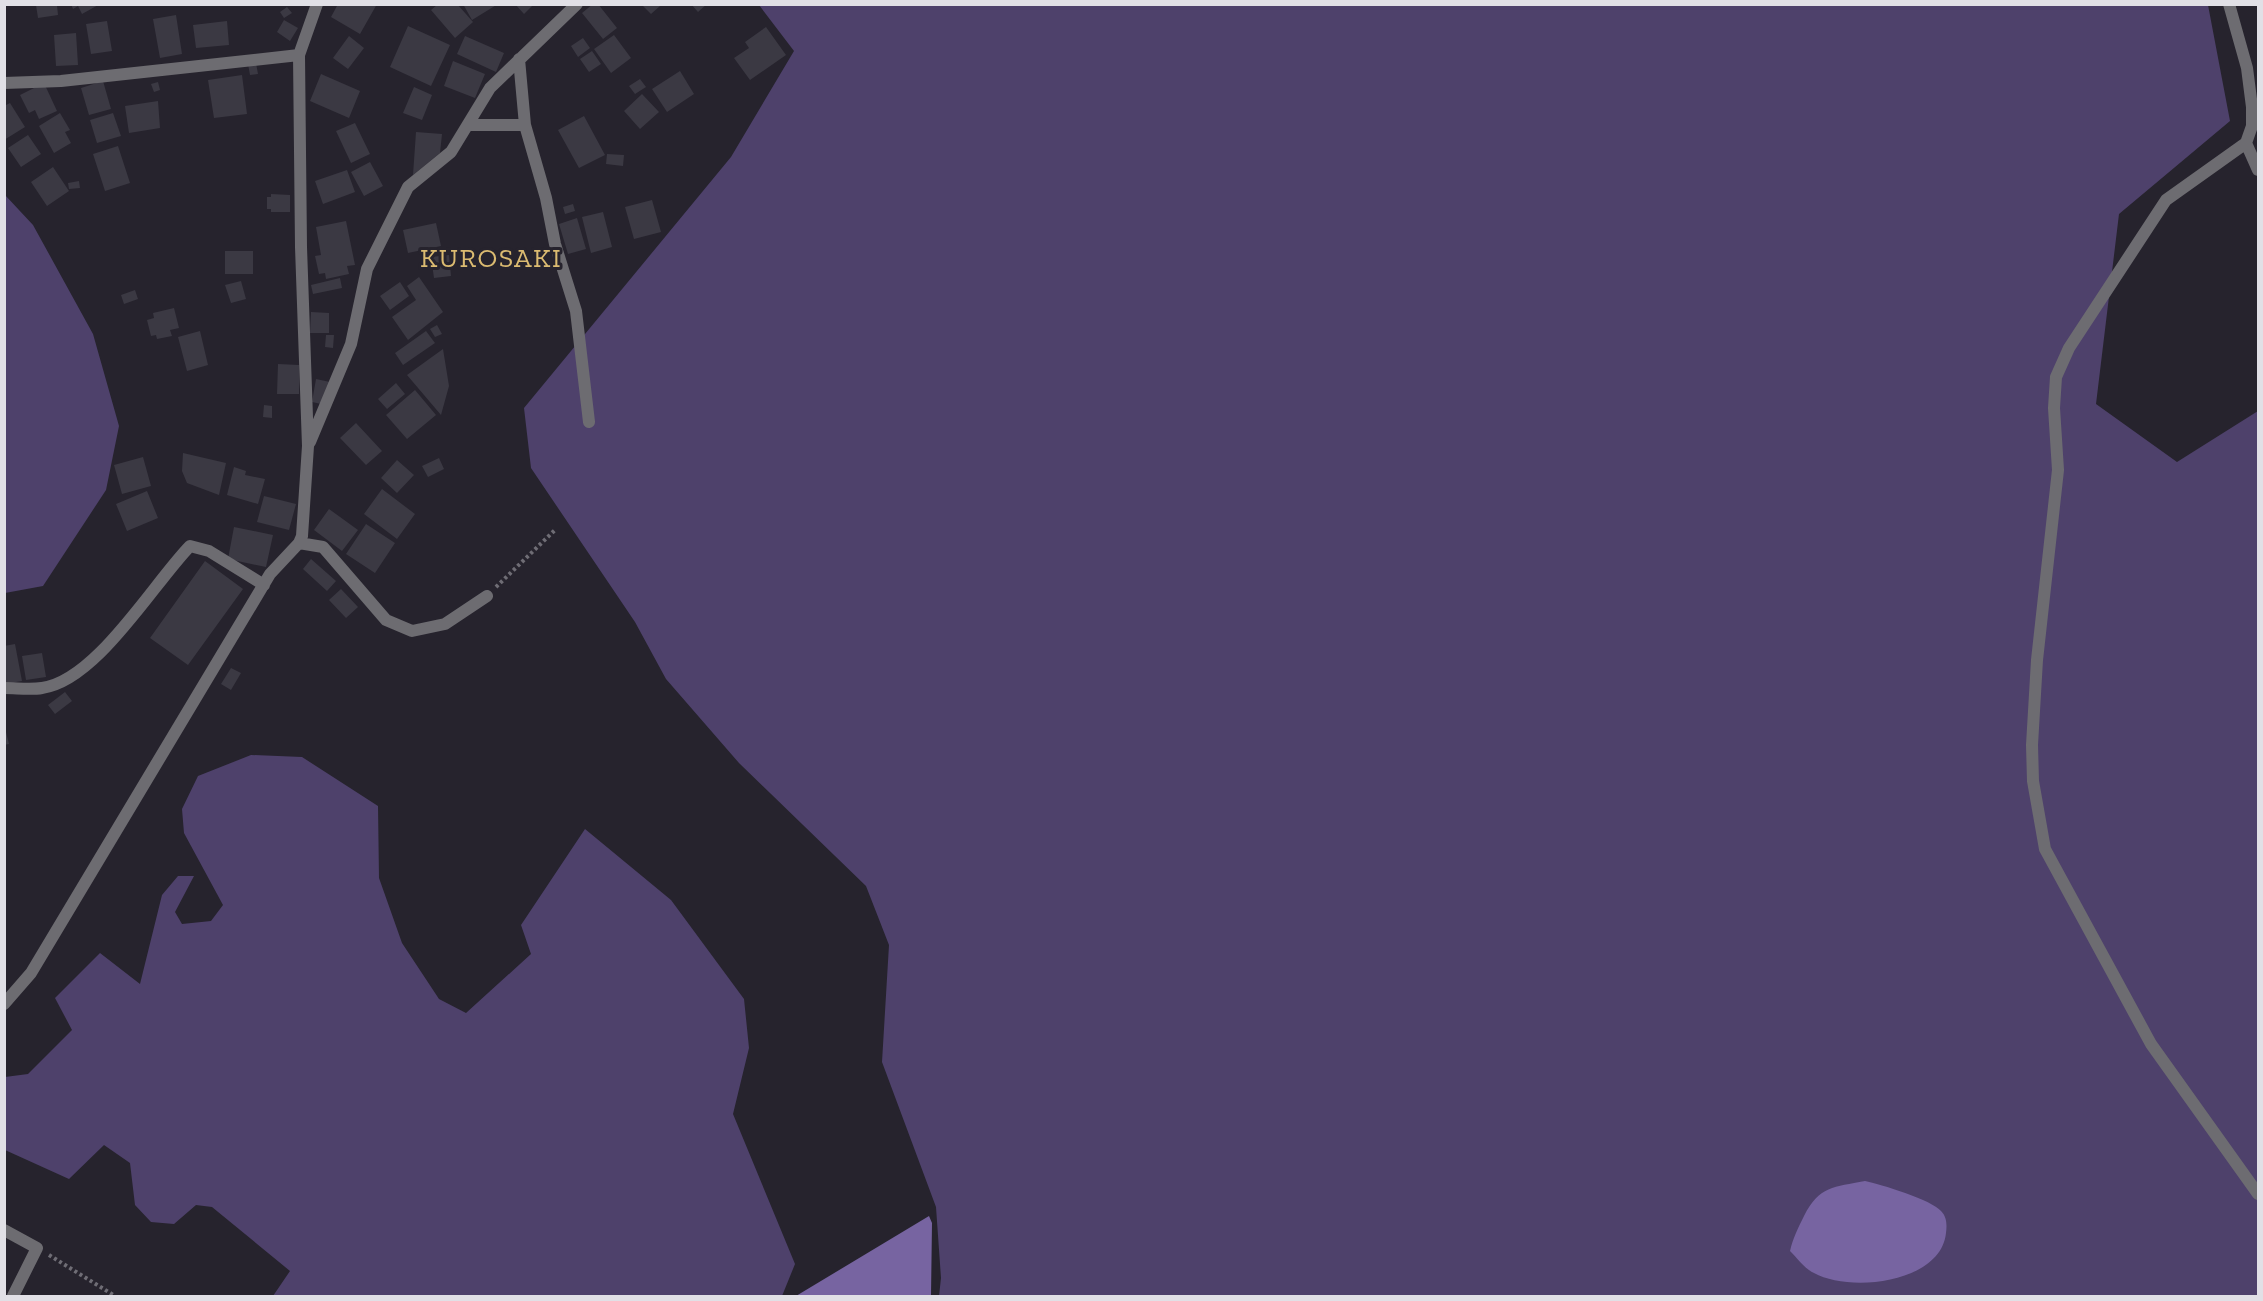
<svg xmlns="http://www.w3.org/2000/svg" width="2263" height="1301" font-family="'Zilla Slab',serif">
	<rect width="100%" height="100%" fill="#26232d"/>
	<path fill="#4e416b" d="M 759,5 L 2208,5 L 2230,121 L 2119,214 L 2096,404 L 2177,462 L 2258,411 L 2258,1296 L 939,1296 L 941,1278 L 936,1207 L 882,1062 L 889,945 L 866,886 L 739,763 L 666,679 L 635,622 L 531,468 L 524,408 L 731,157 L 794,51 Z
		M 5,195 L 33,225 L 93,334 L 119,426 L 106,490 L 43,586 L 5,593 Z
		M 251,755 L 302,757 L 378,806 L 379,878 L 402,943 L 439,999 L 466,1013 L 531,954 L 521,925 L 585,829 L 671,900 L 744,999 L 749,1048 L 733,1114 L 795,1264 L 782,1296 L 273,1296 L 290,1271 L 212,1207 L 196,1205 L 174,1224 L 151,1222 L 135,1205 L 130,1163 L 104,1145 L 69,1179 L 5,1150 L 5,1077 L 28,1074 L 72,1030 L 55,998 L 100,953 L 140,984 L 162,895 L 178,876 L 194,876 L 175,912 L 182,924 L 211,921 L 223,905 L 184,833 L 182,809 L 198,776 Z"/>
	<path fill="#7764a1" d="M 1865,1181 C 1880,1184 1932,1200 1941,1211 C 1947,1217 1947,1225 1946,1233 C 1941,1283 1850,1293 1814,1273 C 1805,1269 1797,1258 1790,1251 C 1793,1238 1798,1228 1804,1216 C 1819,1186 1834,1187 1865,1181 Z
		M 929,1216 L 932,1223 L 931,1296 L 796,1296 Z"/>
	<path fill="#3b3943" d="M 71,4 L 100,4 L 82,14 L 78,6 L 73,9 Z
		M 338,4 L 377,4 L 360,34 L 331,17 Z
		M 463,4 L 498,4 L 472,20 Z
		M 515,4 L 534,4 L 524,14 Z
		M 593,4 L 598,4 L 617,28 L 603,39 L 582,13 Z
		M 645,4 L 659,4 L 660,6 L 651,14 L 643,6 Z
		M 691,4 L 707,4 L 698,12 Z
		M 36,5 L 57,5 L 58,15 L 38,18 Z
		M 437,5 L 458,5 L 473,22 L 455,38 L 431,10 Z
		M 287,7 L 292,13 L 284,18 L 280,12 Z
		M 176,15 L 182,54 L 160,58 L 153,19 Z
		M 284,20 L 298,28 L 290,41 L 277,32 Z
		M 107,21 L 112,51 L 91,54 L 86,24 Z
		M 227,21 L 229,45 L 196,48 L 193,25 Z
		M 408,26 L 450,45 L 431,86 L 390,67 Z
		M 766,27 L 786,55 L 750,80 L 734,58 L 749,48 L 745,42 Z
		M 76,33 L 78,65 L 56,66 L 54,35 Z
		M 614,35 L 631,58 L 611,73 L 594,49 Z
		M 349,36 L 364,48 L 348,69 L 333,58 Z
		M 465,36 L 504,53 L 496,72 L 457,54 Z
		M 583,38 L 590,48 L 578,57 L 571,46 Z
		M 592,51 L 601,64 L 589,72 L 580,59 Z
		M 453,61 L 485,74 L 475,98 L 444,86 Z
		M 256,63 L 258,74 L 250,75 L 248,64 Z
		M 680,71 L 694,94 L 667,112 L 652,89 Z
		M 321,74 L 360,91 L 349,118 L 310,101 Z
		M 242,75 L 247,114 L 214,118 L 208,80 Z
		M 640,79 L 646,87 L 635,94 L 629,86 Z
		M 103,81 L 111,109 L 89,115 L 81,88 Z
		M 158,82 L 160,90 L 154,92 L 151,84 Z
		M 44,83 L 57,111 L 39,119 L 35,110 L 29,113 L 20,95 Z
		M 414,87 L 432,95 L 422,120 L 403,113 Z
		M 642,94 L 659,112 L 640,129 L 624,111 Z
		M 158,101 L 160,128 L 129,133 L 125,106 Z
		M 10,103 L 25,127 L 4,140 L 4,106 Z
		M 60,113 L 70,130 L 65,132 L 71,143 L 54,153 L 39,126 Z
		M 113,113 L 121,136 L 97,143 L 90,120 Z
		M 584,116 L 605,155 L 579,168 L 558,130 Z
		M 355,123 L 370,154 L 351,163 L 336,131 Z
		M 416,132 L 442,134 L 440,153 L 413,175 Z
		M 28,135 L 41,154 L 21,167 L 8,148 Z
		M 118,146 L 130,183 L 105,191 L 93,154 Z
		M 607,154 L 624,155 L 623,166 L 606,164 Z
		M 370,162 L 383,186 L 364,196 L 351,172 Z
		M 53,167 L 69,191 L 47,206 L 31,182 Z
		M 347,170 L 355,192 L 323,204 L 315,181 Z
		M 79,181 L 80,188 L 69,189 L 68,183 Z
		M 271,194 L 290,195 L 290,212 L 271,212 L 271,209 L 267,209 L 267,197 L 271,197 Z
		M 652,200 L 661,232 L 634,239 L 625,207 Z
		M 573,204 L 575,211 L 565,214 L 563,207 Z
		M 603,212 L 612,247 L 591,253 L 582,217 Z
		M 577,218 L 586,249 L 568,254 L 559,224 Z
		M 346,221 L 355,265 L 347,266 L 349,274 L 326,279 L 325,273 L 319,274 L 315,256 L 321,255 L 316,227 Z
		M 436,223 L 441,246 L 408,253 L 403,230 Z
		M 225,251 L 253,251 L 253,274 L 225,274 Z
		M 449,255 L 451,276 L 434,278 L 431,257 Z
		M 419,277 L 443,312 L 408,340 L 392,317 L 416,300 L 407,286 Z
		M 340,278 L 342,288 L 313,294 L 311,285 Z
		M 241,281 L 246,299 L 231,303 L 225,285 Z
		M 400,282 L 409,296 L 390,310 L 380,296 Z
		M 135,290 L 138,299 L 124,304 L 121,295 Z
		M 174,308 L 179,328 L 170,330 L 172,336 L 157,339 L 156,335 L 151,336 L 147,320 L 154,318 L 153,313 Z
		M 311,312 L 329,313 L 329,333 L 310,333 Z
		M 437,325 L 442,334 L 435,337 L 430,329 Z
		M 200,331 L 208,365 L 187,371 L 178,337 Z
		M 426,331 L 435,343 L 403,365 L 395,353 Z
		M 326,335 L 334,335 L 333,348 L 325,347 Z
		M 443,349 L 449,386 L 441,415 L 407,375 Z
		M 278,364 L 299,365 L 299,394 L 277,394 Z
		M 316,379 L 330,382 L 326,405 L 312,402 Z
		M 396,383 L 405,394 L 387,409 L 378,399 Z
		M 415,390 L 436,415 L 407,439 L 386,415 Z
		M 264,405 L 272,406 L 272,418 L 263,417 Z
		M 356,423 L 382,451 L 366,465 L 340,438 Z
		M 183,453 L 226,463 L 219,495 L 187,483 L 182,471 Z
		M 143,457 L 151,486 L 122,494 L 114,465 Z
		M 439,458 L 444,469 L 428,477 L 422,466 Z
		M 397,460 L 414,475 L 397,493 L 381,478 Z
		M 234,467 L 246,471 L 245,475 L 265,479 L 258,504 L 227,495 Z
		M 382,489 L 415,514 L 397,539 L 364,514 Z
		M 147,491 L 158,518 L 127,531 L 116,504 Z
		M 264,496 L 296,504 L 289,530 L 257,522 Z
		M 329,509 L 358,530 L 342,551 L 314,530 Z
		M 366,524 L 395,543 L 375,573 L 346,554 Z
		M 234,527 L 273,535 L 266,567 L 228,559 Z
		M 311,559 L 336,581 L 327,591 L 303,569 Z
		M 205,561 L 243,589 L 188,665 L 150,638 Z
		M 341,589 L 358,607 L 346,618 L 329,600 Z
		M 15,644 L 22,681 L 4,684 L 4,646 Z
		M 42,653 L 46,677 L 26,680 L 22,656 Z
		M 231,668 L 241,673 L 231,690 L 221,684 Z
		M 65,692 L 72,701 L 55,714 L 48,705 Z
		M 4,724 L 9,744 L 4,745 Z"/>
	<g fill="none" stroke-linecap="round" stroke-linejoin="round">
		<path stroke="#6f6d75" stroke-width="4" stroke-dasharray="3 3" stroke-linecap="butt" d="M 496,587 L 555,530
			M 49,1255 L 115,1296"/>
		<path stroke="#6d6c71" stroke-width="12" d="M 2229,4 L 2247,68 L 2252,107 L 2252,126 L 2246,143 L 2166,200 L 2069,348 L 2056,377 L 2054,408 L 2058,470 L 2037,660 L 2032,745 L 2033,781 L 2045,849 L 2151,1044 L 2258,1194
			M 519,59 L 525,125 L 546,198 L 555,244 L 576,311 L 589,422
			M 4,83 L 61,81 L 299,55
			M 468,125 L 525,125
			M 2246,143 L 2258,170
			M 310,442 L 351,344 L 367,269 L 408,187 L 451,152 L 490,88 L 577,4
			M 299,543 L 323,547 L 386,620 L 412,631 L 445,624 L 487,596
			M 4,688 C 17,688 30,690 42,688 C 96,681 153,584 190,546 L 209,551 L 264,585
			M 4,1004 L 31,973 L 270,574 L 299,543 L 302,536 L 308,446 L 301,247 L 299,55 L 317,4
			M 4,1230 L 37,1248 L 13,1296"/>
	</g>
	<g text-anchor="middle" stroke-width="6" stroke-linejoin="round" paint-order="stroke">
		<g font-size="27" letter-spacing="1.5" fill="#dbbb71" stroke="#26232d">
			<text x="491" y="267">KUROSAKI</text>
		</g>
	</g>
	<rect width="2263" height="1301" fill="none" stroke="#e1e0e6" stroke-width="12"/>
</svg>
